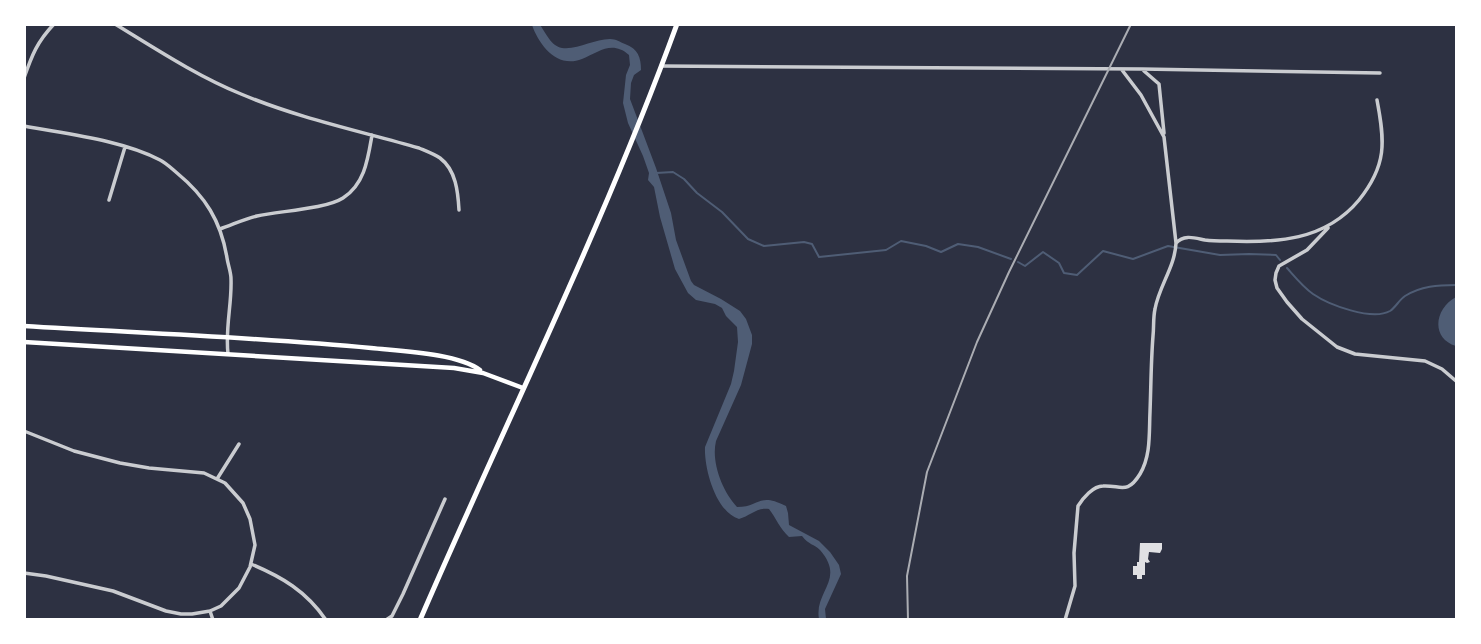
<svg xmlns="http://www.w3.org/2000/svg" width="1481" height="644" font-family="Ubuntu,sans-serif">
	<rect width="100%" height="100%" fill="#2d3142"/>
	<path fill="#4f5d75" d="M 532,25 L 540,25 C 546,33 551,46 562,48 C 578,50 594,39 610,39 C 616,39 620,42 625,44 C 638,49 641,57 641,70 L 634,75 L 631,83 L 630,99 L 656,168 L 671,213 L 676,240 L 691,281 L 694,285 L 721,299 L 740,311 L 746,319 L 752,335 L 752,344 L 741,385 L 716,441 C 711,462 722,491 737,507 C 760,507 758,492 786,506 L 788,513 L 789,525 L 819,541 L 830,552 L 839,565 L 841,574 L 825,609 L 826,619 L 819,619 C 814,591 846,580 820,550 C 814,544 809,545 802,536 L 789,537 C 780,529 776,518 769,509 C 757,507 750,516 739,519 C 716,512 704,469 705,447 L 731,384 L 734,371 L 738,342 L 737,327 L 726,316 L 722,308 L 715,304 L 696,300 L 688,293 L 675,269 L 660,217 L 654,187 L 648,180 L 649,173 L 643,156 L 628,123 L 623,103 L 626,75 L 630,65 L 629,55 C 612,40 599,52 582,59 C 557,69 539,45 532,25 Z
		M 1456,297 L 1456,346 C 1430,338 1435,308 1456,297 Z"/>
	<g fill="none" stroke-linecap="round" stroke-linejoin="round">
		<path stroke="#4f5d75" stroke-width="2" d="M 656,173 L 673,172 L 684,179 L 697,193 L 722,212 L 748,239 L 764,246 L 804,242 L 812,244 L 819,257 L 886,250 L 901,241 L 926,246 L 941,252 L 958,244 L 978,247 L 1011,259
			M 1018,262 L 1025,266 L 1043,252 L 1059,263 L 1064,273 L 1077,275 L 1103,251 L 1133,259 L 1168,246 L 1220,255 L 1249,254 L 1276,255 L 1280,260
			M 1287,268 C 1295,277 1303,287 1313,294 C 1329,305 1372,321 1390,311 C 1396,307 1399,300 1405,296 C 1421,286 1438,285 1456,285"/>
	</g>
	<path fill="#e0e0e3" d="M 1140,543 L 1162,543 L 1162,549 L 1160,553 L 1149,552 L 1148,559 L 1150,562 L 1147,563 L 1145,562 L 1145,575 L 1142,575 L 1142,579 L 1137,579 L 1137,575 L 1133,575 L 1133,566 L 1137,566 L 1137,562 L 1139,562 Z"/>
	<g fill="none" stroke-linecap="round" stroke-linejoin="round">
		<path stroke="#caccd0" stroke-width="3.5" d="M 115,24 C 156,49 197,76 241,94 C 298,118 360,131 419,148 C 426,151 434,154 440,158 C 456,170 458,192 459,210
			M 661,66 L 1142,69 L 1380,73
			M 1122,70 L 1141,95 L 1164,137 L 1176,243
			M 1144,71 L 1159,84 L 1164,133
			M 24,78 C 32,55 37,42 54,24
			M 24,126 C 66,134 122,140 160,160 C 166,163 171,168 177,173 C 205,196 221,221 227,258 C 228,265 231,272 231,279 C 232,304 225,328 228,354
			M 109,200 L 125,147
			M 1328,228 L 1307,250 L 1279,266 L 1276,273 L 1275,280 L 1277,288 L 1287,302 L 1302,319 L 1337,347 L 1355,354 L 1425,361 L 1442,369 L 1456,381
			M 220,229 C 232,225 244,219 257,216 C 279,211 326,209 343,198 C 365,184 368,158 372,135
			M 24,431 L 74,451 L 120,463 L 149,468 L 204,473 L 225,483 L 243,503 L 250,519 L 255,545 L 250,567 L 239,588 L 221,606 L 210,611 L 192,614 L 181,614 L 166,611 L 113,591 L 46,576 L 24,573
			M 217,479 L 239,444
			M 251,564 C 282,577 306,591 326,620
			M 210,611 L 213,620
			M 386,620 L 392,616 L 403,594 L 445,499
			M 1065,620 L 1075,586 L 1074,553 L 1078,506 C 1083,498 1093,486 1103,486 C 1121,485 1127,495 1140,474 C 1151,456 1149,433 1150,412 C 1151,386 1151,361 1153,336 C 1154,327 1153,318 1155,309 C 1159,286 1175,267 1176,243 C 1184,234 1195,238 1205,240 C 1212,241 1220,241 1227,241 C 1276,243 1325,241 1359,200 C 1387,165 1385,142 1377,100"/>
		<path stroke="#fff" stroke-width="4.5" d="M 24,326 C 140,333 256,337 371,348 C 399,351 458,353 480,370
			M 24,342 L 454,368 L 483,373 L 523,388"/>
		<path stroke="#fff" stroke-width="5" d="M 420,620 C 506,421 603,227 677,24"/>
		<path stroke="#abadb3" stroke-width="2" d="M 908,620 L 907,576 L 927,472 L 977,342 L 1009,272 L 1131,24"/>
	</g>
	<rect width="1481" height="644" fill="none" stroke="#ffffff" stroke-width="52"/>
</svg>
